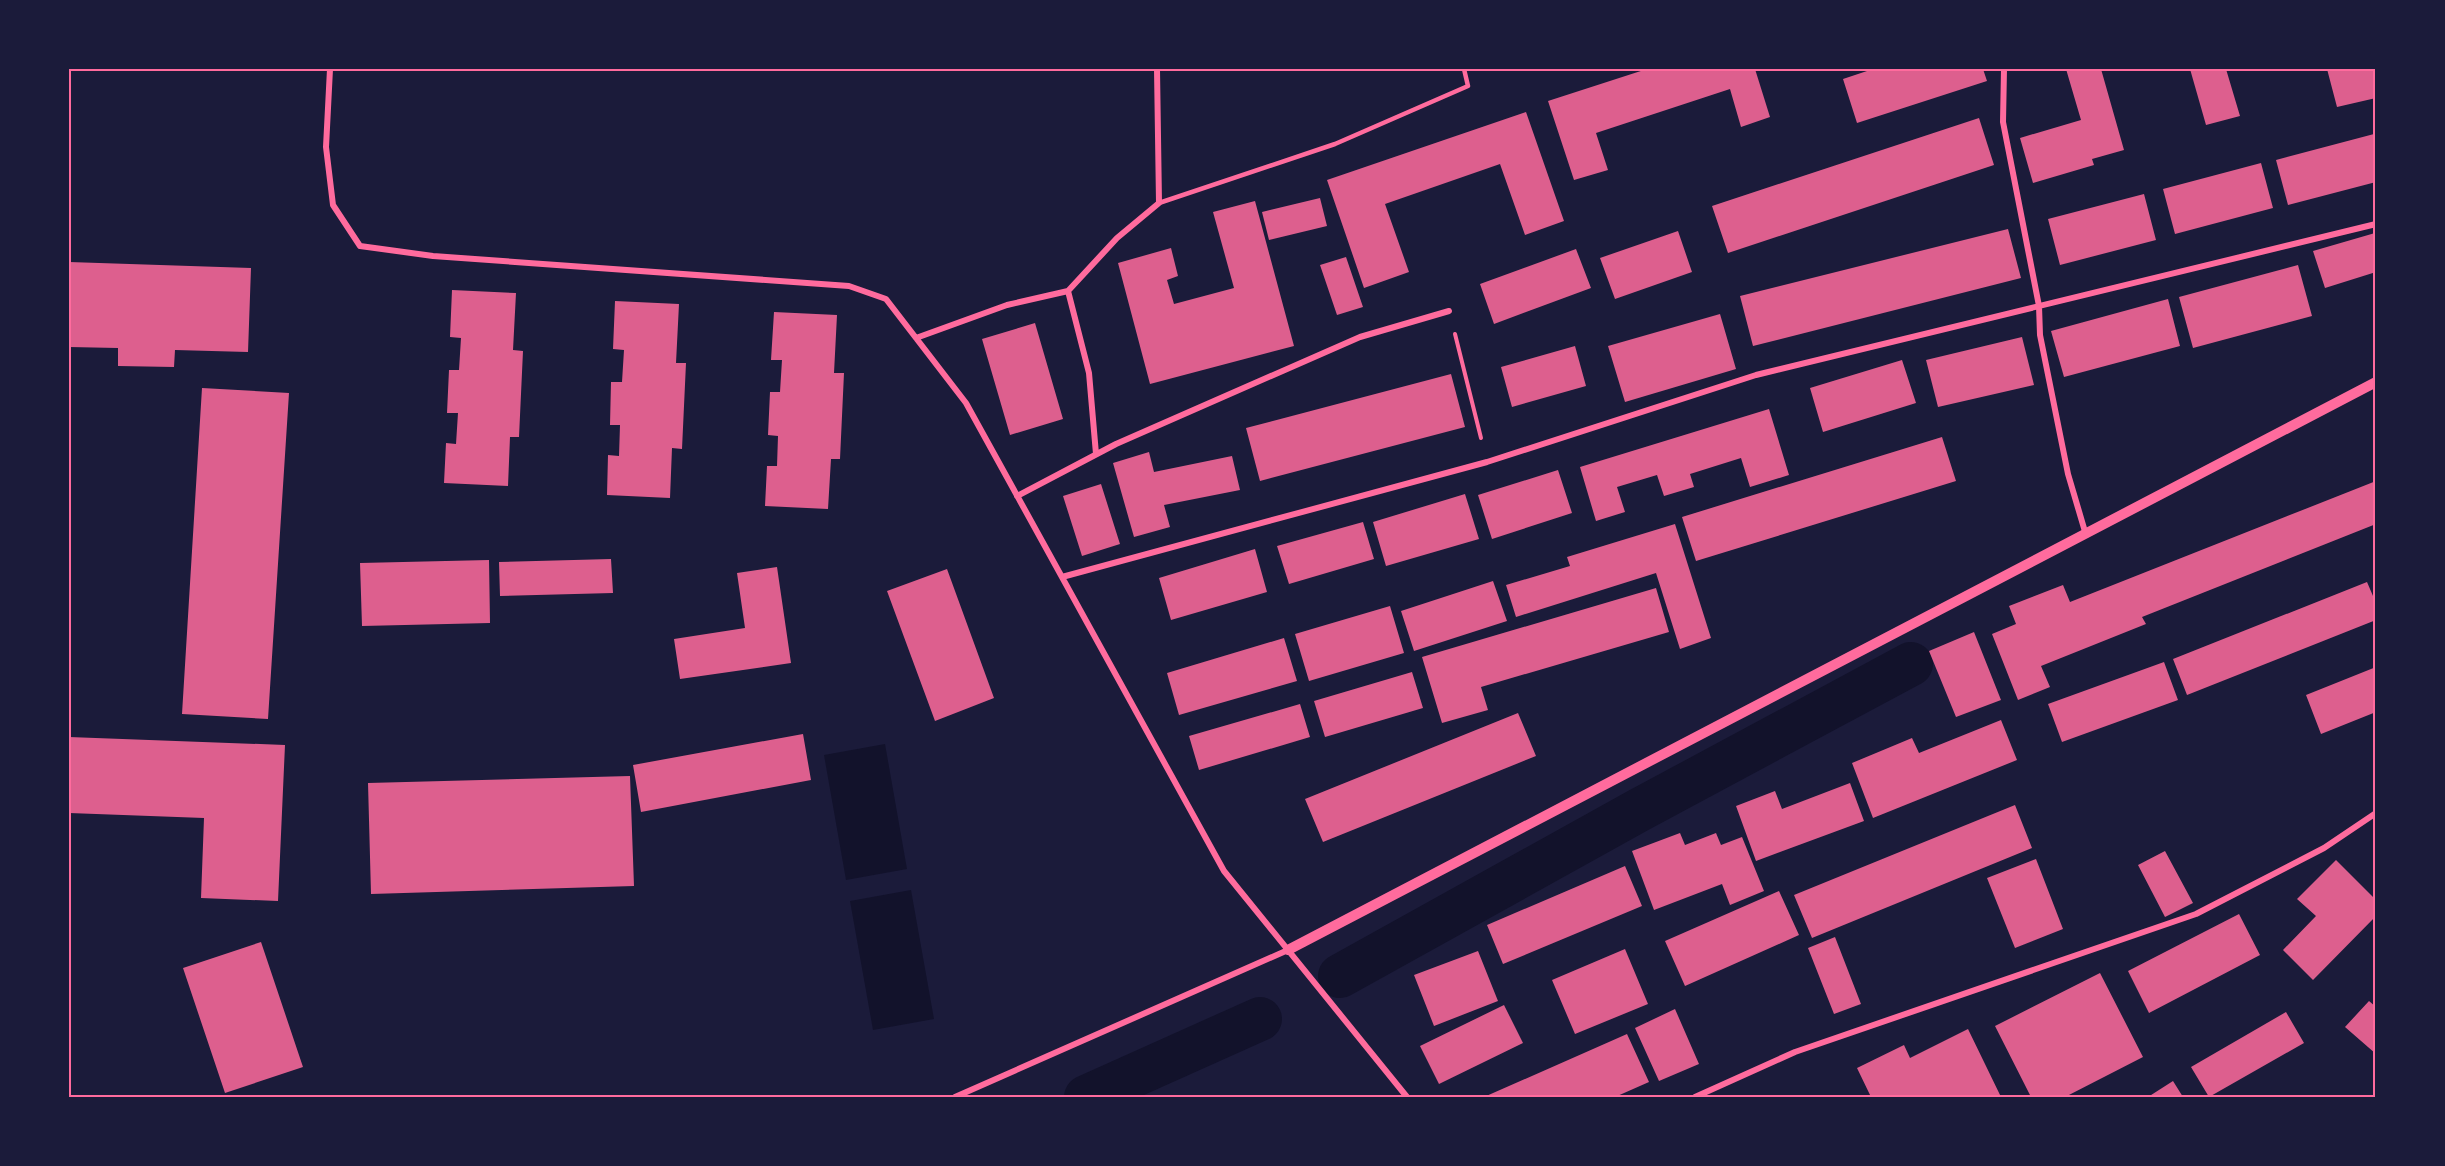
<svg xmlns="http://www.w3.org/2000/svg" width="2445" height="1166" font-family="'Alegreya Sans',sans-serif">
	<rect width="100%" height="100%" fill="#1b1b3a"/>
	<path fill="#12122b" d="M 885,744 L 907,869 L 846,880 L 824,755 Z
		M 911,890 L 934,1019 L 873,1030 L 850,901 Z"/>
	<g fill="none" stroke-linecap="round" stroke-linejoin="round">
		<path stroke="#12122b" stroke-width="44" d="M 1340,976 L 1639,810 L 1911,664
			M 1086,1097 L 1260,1019"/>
	</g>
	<path fill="#dd5f8e" d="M 1647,69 L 1755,69 L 1770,117 L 1741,127 L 1730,89 L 1596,133 L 1608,170 L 1574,180 L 1548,101 Z
		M 1873,69 L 1983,69 L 1987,81 L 1857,123 L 1843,79 Z
		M 2066,69 L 2101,69 L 2124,150 L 2092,159 L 2094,165 L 2033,183 L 2020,138 L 2081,120 Z
		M 2190,69 L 2226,69 L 2240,116 L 2206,125 Z
		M 2327,69 L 2376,69 L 2376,98 L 2337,107 Z
		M 1526,112 L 1564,221 L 1525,235 L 1500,164 L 1385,204 L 1409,272 L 1364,288 L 1327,180 Z
		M 1979,118 L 1994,165 L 1728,253 L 1712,206 Z
		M 2374,134 L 2376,142 L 2376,182 L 2288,205 L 2276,160 Z
		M 2261,163 L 2273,208 L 2175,234 L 2163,189 Z
		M 2144,194 L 2156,240 L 2060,265 L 2048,219 Z
		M 1320,198 L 1327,226 L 1269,240 L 1262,212 Z
		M 1255,201 L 1294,346 L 1150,384 L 1118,263 L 1171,248 L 1178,276 L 1167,280 L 1174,304 L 1234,288 L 1213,212 Z
		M 2008,229 L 2021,278 L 1753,346 L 1740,296 Z
		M 1678,231 L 1692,272 L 1615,299 L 1600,258 Z
		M 2375,233 L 2376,272 L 2325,288 L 2313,251 Z
		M 1576,249 L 1591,288 L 1494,324 L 1480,284 Z
		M 1346,257 L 1363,307 L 1337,315 L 1320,265 Z
		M 69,262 L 251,268 L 248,352 L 175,350 L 174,367 L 118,366 L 118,348 L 69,347 Z
		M 2298,265 L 2312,316 L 2193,348 L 2179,297 Z
		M 452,290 L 516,293 L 513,350 L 523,351 L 519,437 L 510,437 L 508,486 L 444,483 L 446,443 L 456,444 L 458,413 L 447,413 L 449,370 L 459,370 L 461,338 L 450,337 Z
		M 2168,299 L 2180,346 L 2064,377 L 2051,331 Z
		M 615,301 L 679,304 L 676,363 L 686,363 L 682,449 L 672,448 L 670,498 L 607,495 L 608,455 L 619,456 L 620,425 L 610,425 L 611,382 L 622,382 L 624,350 L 613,349 Z
		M 774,312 L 837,315 L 834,373 L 844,373 L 840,459 L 831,459 L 828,509 L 765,506 L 767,466 L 777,466 L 778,436 L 768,435 L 770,392 L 780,392 L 782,360 L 771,360 Z
		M 1720,314 L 1736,369 L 1625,402 L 1608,346 Z
		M 1035,323 L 1063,419 L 1010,435 L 982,339 Z
		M 2022,337 L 2034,385 L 1938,407 L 1926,360 Z
		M 1575,346 L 1586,386 L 1512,407 L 1501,367 Z
		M 1902,360 L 1916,403 L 1823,432 L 1810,388 Z
		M 1451,374 L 1465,427 L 1260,481 L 1246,428 Z
		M 202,388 L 289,393 L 268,719 L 182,714 Z
		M 1769,409 L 1789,475 L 1750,487 L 1741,458 L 1690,474 L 1694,487 L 1664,496 L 1657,475 L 1617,487 L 1625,512 L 1596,521 L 1580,467 Z
		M 1942,437 L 1956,481 L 1696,561 L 1682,517 Z
		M 1149,452 L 1154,472 L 1232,456 L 1240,490 L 1164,505 L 1170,527 L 1134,537 L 1113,463 Z
		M 1558,470 L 1572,513 L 1492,539 L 1478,495 Z
		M 2376,481 L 2376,524 L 2142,617 L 2146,624 L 2041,666 L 2050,687 L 2018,700 L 1992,634 L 2016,624 L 2009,606 L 2063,585 L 2070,602 Z
		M 1101,484 L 1120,544 L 1082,556 L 1063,496 Z
		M 1465,494 L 1479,539 L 1386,566 L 1373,522 Z
		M 1363,522 L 1374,559 L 1289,584 L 1277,546 Z
		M 1675,524 L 1711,638 L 1680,649 L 1656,573 L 1516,617 L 1506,585 L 1570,566 L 1567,557 Z
		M 1255,549 L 1267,592 L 1171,620 L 1159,578 Z
		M 611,559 L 613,593 L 500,596 L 499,562 Z
		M 489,560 L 490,623 L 362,626 L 360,563 Z
		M 777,567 L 791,663 L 680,679 L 674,639 L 745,628 L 737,573 Z
		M 947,569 L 994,698 L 935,721 L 887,591 Z
		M 1493,581 L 1507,621 L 1414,651 L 1401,611 Z
		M 2367,582 L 2376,603 L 2376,620 L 2187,695 L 2173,659 Z
		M 1656,588 L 1669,632 L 1481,687 L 1488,710 L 1442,723 L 1422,657 Z
		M 1390,606 L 1404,653 L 1309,681 L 1295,634 Z
		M 1974,632 L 2001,700 L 1956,717 L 1929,651 Z
		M 1284,638 L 1297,681 L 1179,715 L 1167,673 Z
		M 2164,662 L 2178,700 L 2062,742 L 2048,704 Z
		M 2376,667 L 2376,712 L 2321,734 L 2306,695 Z
		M 1412,672 L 1423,708 L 1325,737 L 1314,701 Z
		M 1300,704 L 1310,737 L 1199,770 L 1189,736 Z
		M 1518,713 L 1536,756 L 1323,842 L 1305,799 Z
		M 2001,720 L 2017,760 L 1873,818 L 1852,763 L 1912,738 L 1919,753 Z
		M 803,734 L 811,780 L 641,812 L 633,765 Z
		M 69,737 L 285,745 L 278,901 L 201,898 L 204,818 L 69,813 Z
		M 630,776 L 634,886 L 371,894 L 368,783 Z
		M 1850,783 L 1864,821 L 1756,861 L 1736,806 L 1775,791 L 1782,809 Z
		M 2015,805 L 2032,848 L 1812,938 L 1794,895 Z
		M 1680,833 L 1685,845 L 1716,833 L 1721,845 L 1742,837 L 1764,891 L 1730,905 L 1722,884 L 1654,910 L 1632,851 Z
		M 2165,851 L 2193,903 L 2165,917 L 2138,865 Z
		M 2036,859 L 2063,929 L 2015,948 L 1987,878 Z
		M 2336,860 L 2376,900 L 2376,916 L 2313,980 L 2283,950 L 2316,916 L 2297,899 Z
		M 1625,866 L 1642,906 L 1503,964 L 1487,925 Z
		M 1779,891 L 1799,935 L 1685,986 L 1665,941 Z
		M 2239,914 L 2260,955 L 2149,1013 L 2128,971 Z
		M 1835,937 L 1861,1004 L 1834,1014 L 1808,948 Z
		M 261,942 L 303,1067 L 225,1093 L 183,968 Z
		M 1625,949 L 1648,1004 L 1575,1034 L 1552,980 Z
		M 1478,951 L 1498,1001 L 1434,1026 L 1414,975 Z
		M 2100,973 L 2143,1057 L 2065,1097 L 2031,1097 L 1995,1026 Z
		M 2369,1001 L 2376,1007 L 2376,1054 L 2345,1027 Z
		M 1504,1005 L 1523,1043 L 1439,1084 L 1420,1046 Z
		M 1675,1009 L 1699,1064 L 1659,1081 L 1635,1028 Z
		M 2286,1012 L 2304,1043 L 2209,1097 L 2191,1067 Z
		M 1968,1029 L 2001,1097 L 1871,1097 L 1857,1068 L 1904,1045 L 1910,1058 Z
		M 1627,1034 L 1649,1082 L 1615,1097 L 1484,1097 Z
		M 2173,1081 L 2183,1097 L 2148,1097 Z"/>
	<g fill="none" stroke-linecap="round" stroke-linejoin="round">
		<path stroke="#ff6b9d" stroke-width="4" d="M 1455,334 L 1481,438"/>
		<path stroke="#ff6b9d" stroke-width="4.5" d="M 1159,203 L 1335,144 L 1468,86 L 1464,69"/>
		<path stroke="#ff6b9d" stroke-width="6" d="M 330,69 L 326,147 L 333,205 L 360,246 L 433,256 L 849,286 L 886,299 L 966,403 L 1224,871 L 1407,1097
			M 2004,69 L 2003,122 L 2039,306 L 2040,335 L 2068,474 L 2086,535
			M 916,338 L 1007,305 L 1068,291
			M 1096,454 L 1089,373 L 1068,291 L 1117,238 L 1159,203 L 1157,69
			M 1017,496 L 1116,444 L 1360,337 L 1449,311
			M 1062,577 L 1487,462 L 1756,375 L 2376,224
			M 955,1097 L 1288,950
			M 1695,1097 L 1795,1052 L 2196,914 L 2324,848 L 2376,813"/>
		<path stroke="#ff6b9d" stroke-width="10" d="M 1288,950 L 2376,382"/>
	</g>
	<rect width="2445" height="1166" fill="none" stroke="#1b1b3a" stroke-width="141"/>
	<rect x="70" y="70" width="2304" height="1026" fill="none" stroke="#ff6b9d" stroke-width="2"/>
</svg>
